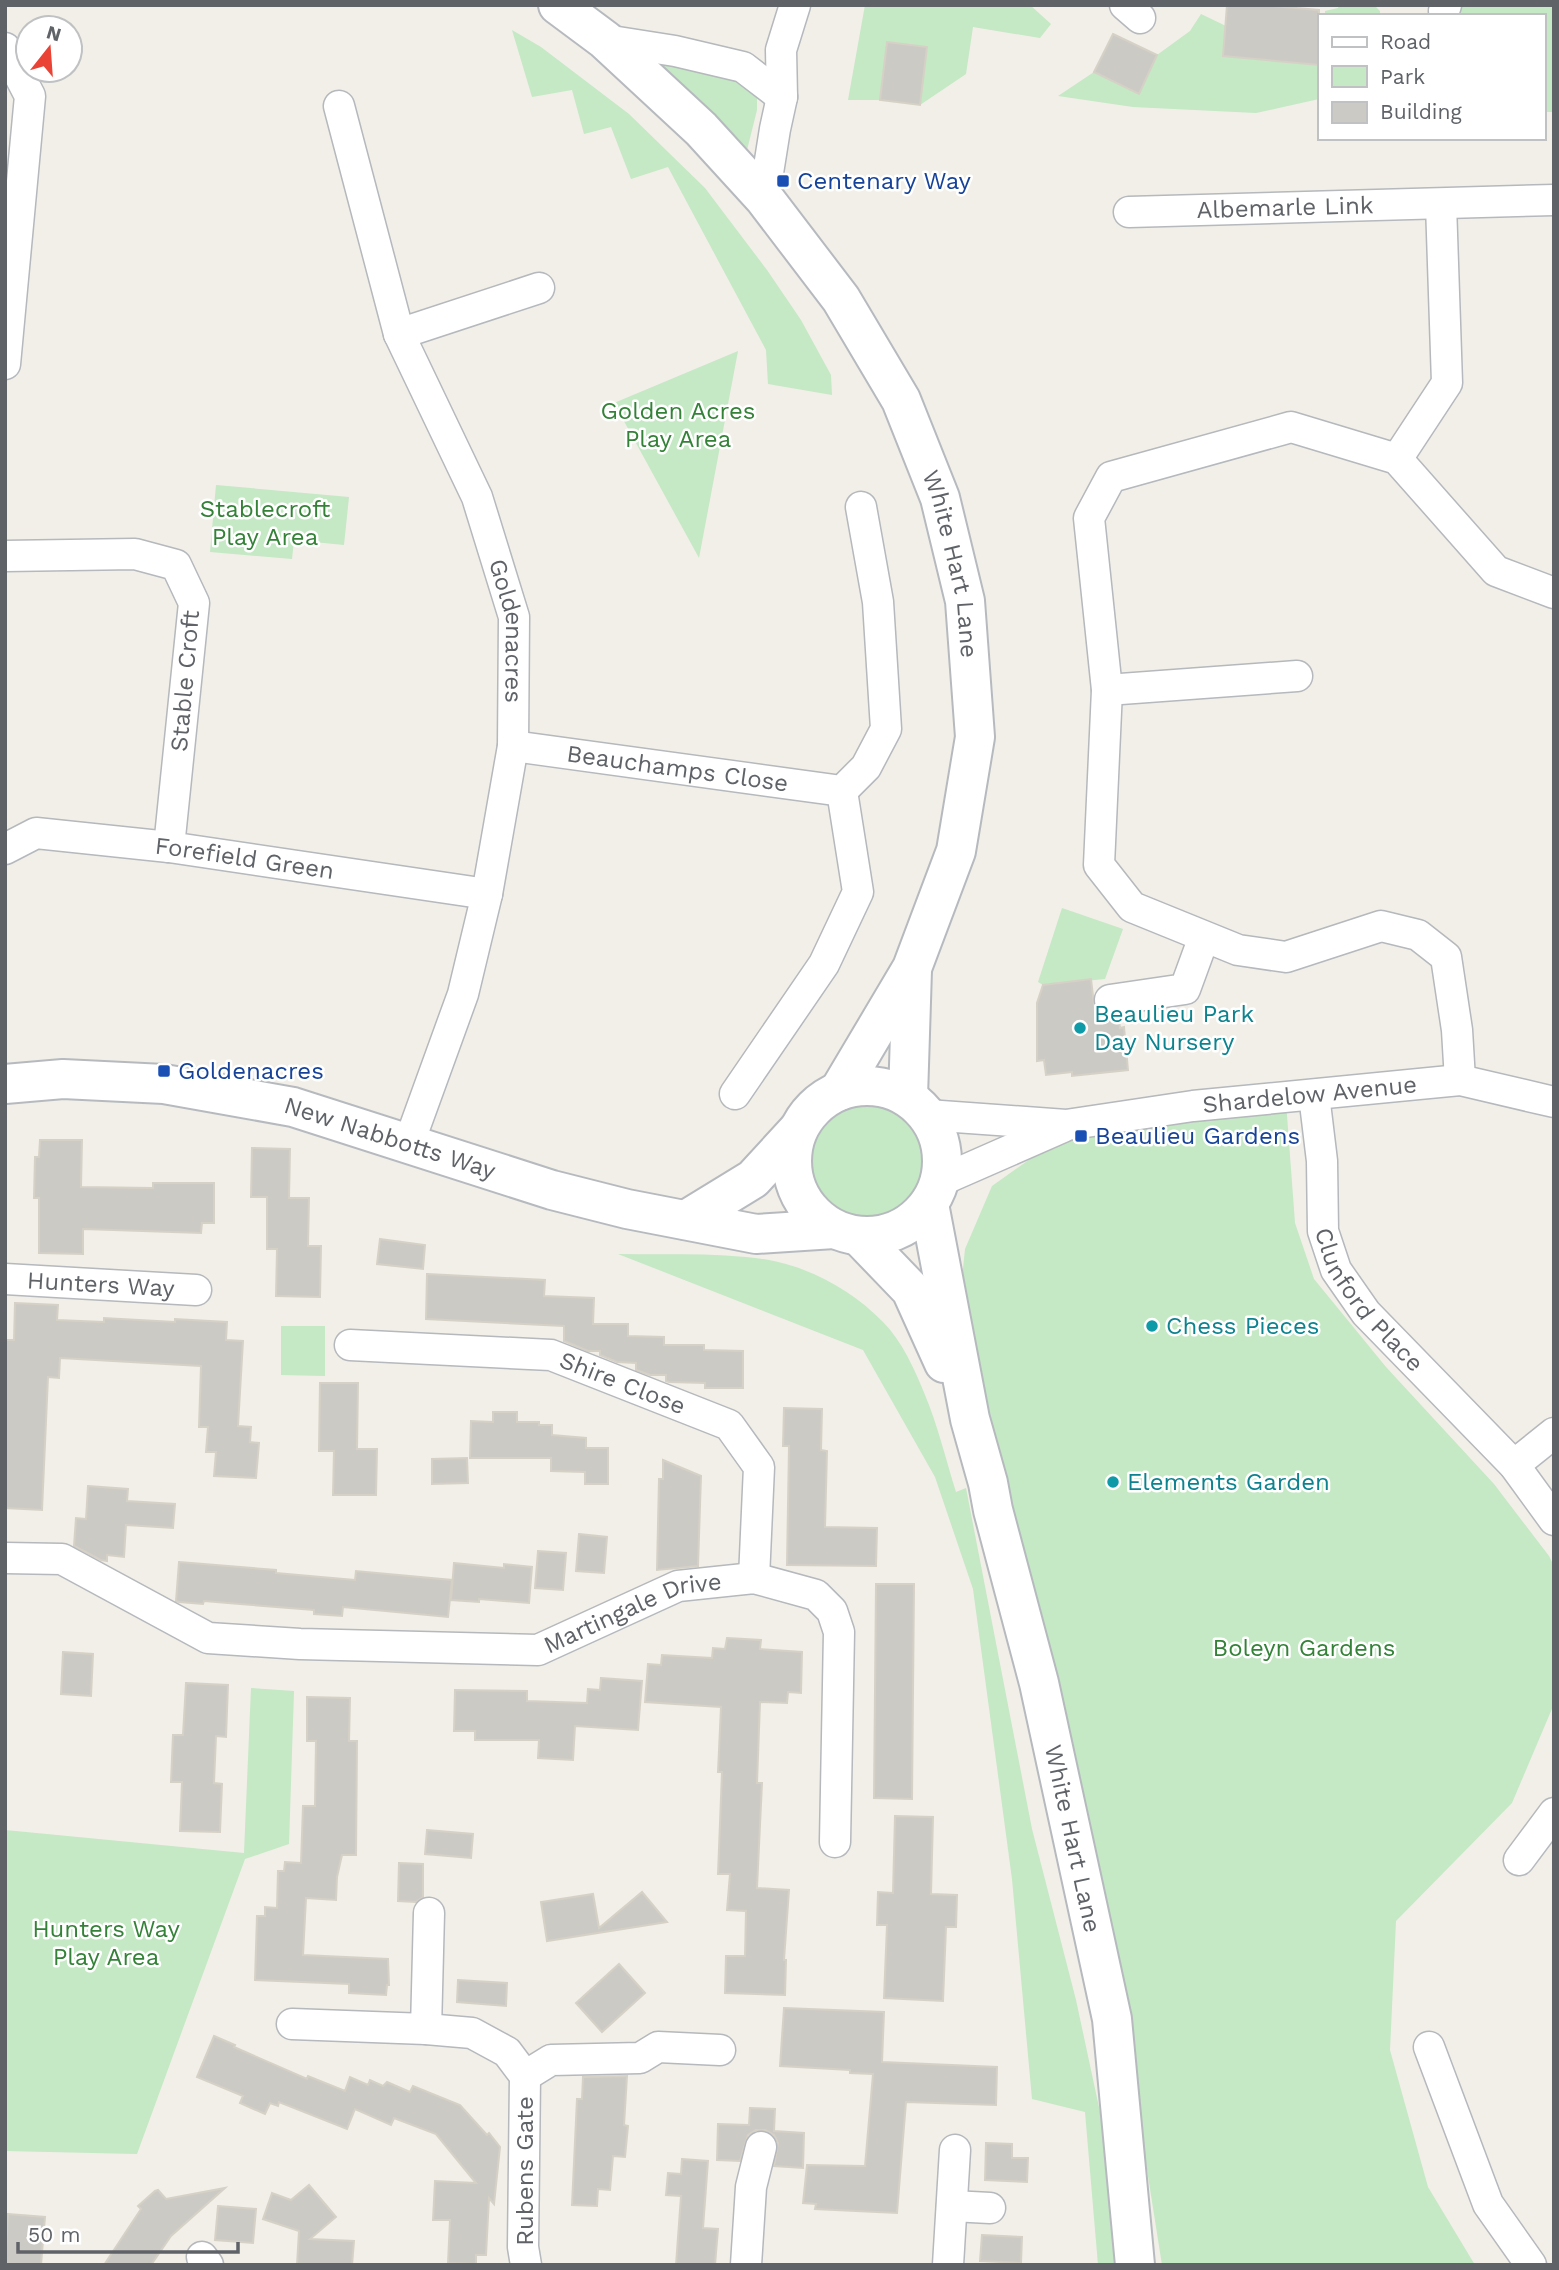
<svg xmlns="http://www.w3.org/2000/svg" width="1559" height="2270" font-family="'Work Sans',sans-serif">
	<rect width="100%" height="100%" fill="#f1efe8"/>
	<path fill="#c5e8c5" d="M 865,5 L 1030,5 L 1051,24 L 1040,38 L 973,27 L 966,74 L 920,105 L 880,100 L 848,100 Z
		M 1339,5 L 1374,5 L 1380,11 L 1380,16 L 1325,16 L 1325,11 L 1338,8 Z
		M 1461,5 L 1554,5 L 1554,112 L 1543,112 L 1543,16 L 1460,16 Z
		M 1201,14 L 1226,26 L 1223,56 L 1319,65 L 1319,99 L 1256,113 L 1133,107 L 1058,96 L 1094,72 L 1139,94 L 1157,55 L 1190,31 Z
		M 512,30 L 541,47 L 629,114 L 705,188 L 767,270 L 801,320 L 831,375 L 832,395 L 768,384 L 766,350 L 668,167 L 631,179 L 611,127 L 584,134 L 572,90 L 532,97 Z
		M 630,53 L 749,80 L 757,98 L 757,110 L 743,166 Z
		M 738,351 L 699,558 L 614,403 Z
		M 216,485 L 349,497 L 344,545 L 294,540 L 292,559 L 210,552 Z
		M 1062,908 L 1123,929 L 1105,979 L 1043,985 L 1038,982 Z
		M808 1160a59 59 0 1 1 118 0a59 59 0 1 1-118 0Z
		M 1286,1102 L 1295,1223 L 1314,1279 L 1386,1367 L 1494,1484 L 1549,1556 L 1554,1566 L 1554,1704 L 1512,1803 L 1396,1921 L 1390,2050 L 1428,2187 L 1475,2265 L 1162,2265 L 1105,1903 L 960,1299 L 965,1249 L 992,1186 L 1064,1135 Z
		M 618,1254 C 661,1255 704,1253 746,1257 C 798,1261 847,1285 883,1322 C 902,1341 915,1370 925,1395 C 938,1426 946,1460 956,1492 L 966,1488 L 1032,1829 L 1076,2000 L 1100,2112 L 1117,2265 L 1098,2265 L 1085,2112 L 1032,2099 L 1012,1879 L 973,1589 L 935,1477 L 863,1350 Z
		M 281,1326 L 325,1326 L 325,1376 L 281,1375 Z
		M 251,1688 L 294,1691 L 289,1844 L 245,1859 L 137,2154 L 5,2151 L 5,1830 L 244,1853 Z"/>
	<path fill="#cccac5" stroke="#d6d1c6" stroke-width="2" d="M 1227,5 L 1262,5 L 1319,10 L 1319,65 L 1223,56 Z
		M 1113,34 L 1157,55 L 1139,94 L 1094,72 Z
		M 887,42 L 927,47 L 920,105 L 880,100 Z
		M 1091,979 L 1096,1021 L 1119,1019 L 1120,1028 L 1124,1027 L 1128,1070 L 1072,1076 L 1072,1072 L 1046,1075 L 1044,1060 L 1037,1061 L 1037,1003 L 1043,985 Z
		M 40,1140 L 82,1140 L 81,1187 L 153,1188 L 153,1183 L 214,1183 L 214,1223 L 202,1223 L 201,1233 L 83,1229 L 83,1254 L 39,1253 L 39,1198 L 34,1198 L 35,1157 L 39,1157 Z
		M 252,1148 L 290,1149 L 289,1198 L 309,1198 L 308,1246 L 321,1246 L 320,1297 L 276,1296 L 277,1249 L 267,1249 L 267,1197 L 251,1197 Z
		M 380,1239 L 425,1245 L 423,1269 L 377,1264 Z
		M 427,1274 L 545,1280 L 544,1296 L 594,1298 L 593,1324 L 628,1324 L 628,1336 L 664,1337 L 664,1345 L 704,1345 L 704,1350 L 743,1351 L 743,1388 L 705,1388 L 705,1383 L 669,1382 L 666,1381 L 666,1375 L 650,1375 L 636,1370 L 636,1363 L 617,1362 L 600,1355 L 600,1351 L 588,1351 L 564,1341 L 564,1326 L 426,1319 Z
		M 15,1303 L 58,1305 L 57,1320 L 104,1322 L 104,1318 L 175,1322 L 175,1319 L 227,1322 L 226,1340 L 243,1341 L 238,1426 L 251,1427 L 250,1442 L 259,1443 L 256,1478 L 214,1476 L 216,1452 L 206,1452 L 208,1427 L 199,1427 L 201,1366 L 60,1358 L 59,1378 L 48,1377 L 42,1510 L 5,1508 L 5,1340 L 14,1340 Z
		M 320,1383 L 358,1383 L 357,1449 L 377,1449 L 376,1495 L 333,1495 L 334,1451 L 319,1451 Z
		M 784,1408 L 822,1409 L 821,1450 L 827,1451 L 825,1527 L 877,1528 L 876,1566 L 787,1565 L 789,1446 L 783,1446 Z
		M 493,1412 L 517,1412 L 517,1422 L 539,1422 L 539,1425 L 552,1425 L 552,1435 L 586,1438 L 586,1448 L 608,1448 L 608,1484 L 585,1484 L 585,1472 L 551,1471 L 551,1458 L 470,1458 L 471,1421 L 493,1422 Z
		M 467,1458 L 468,1483 L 432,1484 L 432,1459 Z
		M 663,1460 L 701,1476 L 698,1566 L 657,1570 L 659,1479 L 663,1479 Z
		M 88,1486 L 128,1489 L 127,1501 L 175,1504 L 173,1528 L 126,1525 L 124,1557 L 107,1555 L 107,1561 L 101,1560 L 74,1546 L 76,1518 L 86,1519 Z
		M 579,1534 L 607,1537 L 604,1573 L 576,1571 Z
		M 538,1551 L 566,1553 L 563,1590 L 535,1588 Z
		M 179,1562 L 276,1570 L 276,1573 L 355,1580 L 356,1571 L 452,1580 L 448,1617 L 343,1607 L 342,1616 L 314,1614 L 314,1610 L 240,1604 L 204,1601 L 203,1604 L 179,1602 L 176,1601 Z
		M 454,1563 L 504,1568 L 504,1564 L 532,1567 L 529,1603 L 479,1599 L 479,1602 L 451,1600 Z
		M 876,1584 L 914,1584 L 912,1799 L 874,1798 Z
		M 727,1638 L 761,1640 L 760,1649 L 802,1652 L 801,1693 L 788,1692 L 787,1703 L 760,1702 L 757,1783 L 762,1783 L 757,1888 L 789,1890 L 784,1960 L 786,1960 L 785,1995 L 725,1993 L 726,1956 L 745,1956 L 746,1911 L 727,1910 L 730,1874 L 718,1874 L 722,1772 L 718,1772 L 721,1707 L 645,1702 L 648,1664 L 661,1665 L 662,1655 L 712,1658 L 713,1648 L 725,1649 Z
		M 63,1652 L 93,1654 L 91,1696 L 61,1694 Z
		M 601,1678 L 642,1681 L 638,1730 L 575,1726 L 573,1760 L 538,1758 L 539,1740 L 475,1740 L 475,1731 L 454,1731 L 455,1690 L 527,1691 L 527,1701 L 587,1703 L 588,1689 L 600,1690 Z
		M 186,1683 L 228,1685 L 226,1737 L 216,1736 L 214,1783 L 222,1784 L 220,1832 L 180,1831 L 182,1782 L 171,1782 L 173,1735 L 183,1735 Z
		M 307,1697 L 350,1698 L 349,1741 L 357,1741 L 356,1855 L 342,1855 L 337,1877 L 336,1900 L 306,1898 L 303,1955 L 388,1959 L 389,1985 L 387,1985 L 386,1995 L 349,1993 L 349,1984 L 255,1980 L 257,1916 L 265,1916 L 265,1907 L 277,1908 L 278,1871 L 284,1871 L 285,1862 L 301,1863 L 303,1806 L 315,1806 L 316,1741 L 307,1741 Z
		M 895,1816 L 933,1817 L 931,1894 L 957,1895 L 956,1927 L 946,1927 L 943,2001 L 884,1998 L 887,1925 L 877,1925 L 878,1892 L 893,1893 Z
		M 427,1830 L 473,1834 L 471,1858 L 425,1854 Z
		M 399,1863 L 423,1864 L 423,1897 L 416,1902 L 398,1901 Z
		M 642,1892 L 667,1922 L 547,1941 L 541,1902 L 593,1894 L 599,1928 Z
		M 619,1964 L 645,1993 L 602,2032 L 576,2003 Z
		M 458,1980 L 507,1983 L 506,2006 L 457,2002 Z
		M 784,2008 L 884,2012 L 882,2062 L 997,2067 L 996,2105 L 906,2102 L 897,2213 L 815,2209 L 816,2204 L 803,2203 L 807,2165 L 865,2166 L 873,2074 L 850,2073 L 850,2070 L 780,2066 Z
		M 214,2036 L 235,2045 L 234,2047 L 307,2079 L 308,2076 L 345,2091 L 350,2077 L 368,2085 L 370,2080 L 383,2086 L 387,2082 L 410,2092 L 413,2086 L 460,2105 L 487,2135 L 489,2133 L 500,2147 L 494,2204 L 489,2198 L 486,2255 L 476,2255 L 476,2264 L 448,2263 L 450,2220 L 433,2220 L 435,2181 L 476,2183 L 436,2134 L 394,2118 L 391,2125 L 355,2109 L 347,2129 L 279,2102 L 278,2106 L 270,2103 L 265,2114 L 240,2103 L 243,2096 L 197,2077 Z
		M 627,2076 L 624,2125 L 628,2126 L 625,2157 L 613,2156 L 610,2190 L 598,2189 L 597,2206 L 572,2205 L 577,2099 L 582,2099 L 583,2077 Z
		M 750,2108 L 775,2109 L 774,2131 L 804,2133 L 803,2168 L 774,2166 L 778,2143 L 774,2135 L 765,2130 L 756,2130 L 748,2135 L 740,2161 L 717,2160 L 718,2124 L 749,2125 Z
		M 986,2143 L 1012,2144 L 1012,2158 L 1028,2158 L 1027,2182 L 985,2180 Z
		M 682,2159 L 708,2161 L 703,2228 L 718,2229 L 715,2265 L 676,2265 L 681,2196 L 666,2195 L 668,2173 L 681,2174 Z
		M 309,2185 L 336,2217 L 310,2239 L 354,2241 L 352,2265 L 297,2265 L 299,2231 L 263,2219 L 272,2193 L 291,2200 Z
		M 225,2188 L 171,2236 L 151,2265 L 104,2265 L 141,2209 L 138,2206 L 155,2191 L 158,2190 L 166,2199 Z
		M 218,2206 L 256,2209 L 253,2243 L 215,2240 Z
		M 8,2214 L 45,2217 L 41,2265 L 5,2265 Z
		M 982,2235 L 1022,2237 L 1021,2263 L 980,2261 Z"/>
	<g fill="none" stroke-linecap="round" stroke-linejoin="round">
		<g stroke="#b5b8bc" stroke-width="33">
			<g id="street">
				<path d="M 1125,5 L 1140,18"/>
				<path d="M 1444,11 L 1446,5"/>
				<path d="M 605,40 L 675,51 L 743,67 L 782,97"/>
				<path d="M 5,48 L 30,96 L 5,364"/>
				<path id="s1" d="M 339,106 L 399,334 L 477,497 L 514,617 L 513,746 L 487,894 L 463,994 L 409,1143"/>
				<path d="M 764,198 L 775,129 L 782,97 L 781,50 L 795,5"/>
				<path id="s2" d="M 1129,212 L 1554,200"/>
				<path d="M 399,334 L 539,288"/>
				<path d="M 1397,459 L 1447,383 L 1441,204"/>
				<path d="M 5,556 L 135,554 L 176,565 L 194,603 L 169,847"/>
				<path d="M 1107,690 L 1297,676"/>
				<path id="s3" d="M 513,746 L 842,791 L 866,767 L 886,729 L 878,602 L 861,507"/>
				<path id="s4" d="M 5,849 L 36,833 L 169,847 L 487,894"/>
				<path d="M 1110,1000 L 1185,989 L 1204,937"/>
				<path d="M 1460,1080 L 1457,1030 L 1446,957 L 1418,935 L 1381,926 L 1286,957 L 1238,950 L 1132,907 L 1099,865 L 1107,690 L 1089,518 L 1111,477 L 1291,427 L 1397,459 L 1496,571 L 1554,593"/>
				<path d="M 735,1094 L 824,964 L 858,892 L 842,791"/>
				<path id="s5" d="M 1314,1095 L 1322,1161 L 1323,1231 L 1336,1270 L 1366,1313 L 1514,1465 L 1554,1520"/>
				<path id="s6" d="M 927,1115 L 1066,1125 L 1193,1106 L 1460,1080 L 1554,1102"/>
				<path d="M 940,1181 L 1063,1127"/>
				<path id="s7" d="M 5,1279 L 196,1290"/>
				<path id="s8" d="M 350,1345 L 551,1355 L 729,1425 L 759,1467 L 754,1578"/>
				<path d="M 1514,1465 L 1554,1433"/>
				<path id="s9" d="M 5,1558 L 62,1559 L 208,1638 L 300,1644 L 538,1650 L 678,1586 L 754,1578 L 816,1595 L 832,1611 L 839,1632 L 835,1842"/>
				<path d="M 1519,1860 L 1554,1813"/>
				<path d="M 292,2024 L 426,2029 L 472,2033 L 507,2052 L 525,2076 L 523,2247 L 526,2265"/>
				<path d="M 426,2029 L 429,1913"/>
				<path d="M 1429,2047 L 1488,2204 L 1531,2265"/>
				<path d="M 525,2076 L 551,2060 L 640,2058 L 658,2047 L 720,2050"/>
				<path d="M 952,2206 L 990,2208"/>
				<path d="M 202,2257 L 208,2265"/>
				<path d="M 746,2265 L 751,2187 L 761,2147"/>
				<path d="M 948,2265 L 955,2150"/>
			</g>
		</g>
		<g stroke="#b6babf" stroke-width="42">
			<g id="secondary">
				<path id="s10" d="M 558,5 L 605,40 L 701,129 L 764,198 L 841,299 L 901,400 L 940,498 L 965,601 L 975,737 L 956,851 L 912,968 L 839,1091"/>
				<path id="s11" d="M 5,1084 L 63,1079 L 164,1084 L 293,1107 L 552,1190 L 627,1209 L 756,1234 L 834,1229"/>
				<circle cx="867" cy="1161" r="75"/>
				<path d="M 908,1097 L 912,970"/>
				<path id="s12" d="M 929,1204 L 970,1419 L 988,1483 L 993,1510 L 1039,1683 L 1112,2019 L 1135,2265"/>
				<path d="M 686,1220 L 753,1179 L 797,1131"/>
				<path d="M 859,1236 L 911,1290 L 944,1363"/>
			</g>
		</g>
		<use href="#street" stroke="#fff" stroke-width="30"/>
		<use href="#secondary" stroke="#fff" stroke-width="38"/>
	</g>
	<g fill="#1a4fb4" stroke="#fff" stroke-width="2.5">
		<rect x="776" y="174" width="14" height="14" rx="3.5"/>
		<rect x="157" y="1064" width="14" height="14" rx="3.5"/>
		<rect x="1074" y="1129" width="14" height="14" rx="3.5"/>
	</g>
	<g fill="#0f9aa8" stroke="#fff" stroke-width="2.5">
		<circle cx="1080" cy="1028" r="7"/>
		<circle cx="1152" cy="1326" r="7"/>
		<circle cx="1113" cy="1482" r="7"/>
	</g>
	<g text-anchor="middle" stroke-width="5" stroke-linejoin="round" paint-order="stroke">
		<g font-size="24" fill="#164399" stroke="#fff" text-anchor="start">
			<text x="797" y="189">Centenary Way</text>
			<text x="178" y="1079">Goldenacres</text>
			<text x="1095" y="1144">Beaulieu Gardens</text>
		</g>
		<g font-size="24" fill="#5f6368" stroke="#fff">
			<text dy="8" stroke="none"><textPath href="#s2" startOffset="156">Albemarle Link</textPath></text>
			<text dy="8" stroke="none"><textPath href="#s10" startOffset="700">White Hart Lane</textPath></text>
			<text dy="8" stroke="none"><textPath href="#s1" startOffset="555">Goldenacres</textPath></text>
			<text transform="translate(185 681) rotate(-85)" y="8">Stable Croft</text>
			<text dy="8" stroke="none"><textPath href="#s3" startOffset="166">Beauchamps Close</textPath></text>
			<text dy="8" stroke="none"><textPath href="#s4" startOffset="245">Forefield Green</textPath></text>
			<text dy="8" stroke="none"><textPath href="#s6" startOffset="385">Shardelow Avenue</textPath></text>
			<text dy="8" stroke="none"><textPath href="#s11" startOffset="392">New Nabbotts Way</textPath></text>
			<text dy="8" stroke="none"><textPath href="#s7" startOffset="96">Hunters Way</textPath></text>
			<text dy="8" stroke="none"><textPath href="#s5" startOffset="220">Clunford Place</textPath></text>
			<text dy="8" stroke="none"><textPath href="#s8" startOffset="278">Shire Close</textPath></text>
			<text dy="8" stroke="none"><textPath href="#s9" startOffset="656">Martingale Drive</textPath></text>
			<text dy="8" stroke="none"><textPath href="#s12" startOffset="651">White Hart Lane</textPath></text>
			<text transform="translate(525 2171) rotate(-90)" y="8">Rubens Gate</text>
		</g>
		<g font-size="24" fill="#348238" stroke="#fff">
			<text x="678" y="419">Golden Acres<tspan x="678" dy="28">Play Area</tspan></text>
			<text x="265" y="517">Stablecroft<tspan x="265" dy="28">Play Area</tspan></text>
			<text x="1304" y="1656">Boleyn Gardens</text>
			<text x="106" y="1937">Hunters Way<tspan x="106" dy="28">Play Area</tspan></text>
		</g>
		<g font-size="24" fill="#0d838f" stroke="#fff" text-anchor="start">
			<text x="1094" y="1022">Beaulieu Park<tspan x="1094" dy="28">Day Nursery</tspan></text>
			<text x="1166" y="1334">Chess Pieces</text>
			<text x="1127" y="1490">Elements Garden</text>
		</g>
	</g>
	<rect width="1559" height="2270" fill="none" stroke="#5f6368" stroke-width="14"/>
	<rect x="1318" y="14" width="228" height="126" fill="#ffffff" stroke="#bfc1c3" stroke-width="2"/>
	<rect x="1332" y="37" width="35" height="10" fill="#ffffff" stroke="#bfc1c3" stroke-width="2"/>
	<text x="1380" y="49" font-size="21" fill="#5f6368">Road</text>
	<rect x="1332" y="66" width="35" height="21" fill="#c5e8c5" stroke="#bfc1c3" stroke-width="2"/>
	<text x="1380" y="84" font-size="21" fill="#5f6368">Park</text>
	<rect x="1332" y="102" width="35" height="21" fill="#cccac5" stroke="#bfc1c3" stroke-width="2"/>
	<text x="1380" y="119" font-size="21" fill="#5f6368">Building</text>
	<g transform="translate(49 49) rotate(17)"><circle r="33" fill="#ffffff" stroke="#bfc1c3" stroke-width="2"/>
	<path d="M0-5L12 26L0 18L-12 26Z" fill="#ea4335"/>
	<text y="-10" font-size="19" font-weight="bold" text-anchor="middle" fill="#5f6368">N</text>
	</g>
	<path d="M18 2242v10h220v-10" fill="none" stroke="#5f6368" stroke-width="3.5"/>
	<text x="28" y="2242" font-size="21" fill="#5f6368" stroke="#ffffff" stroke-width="5" paint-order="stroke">50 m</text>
</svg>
